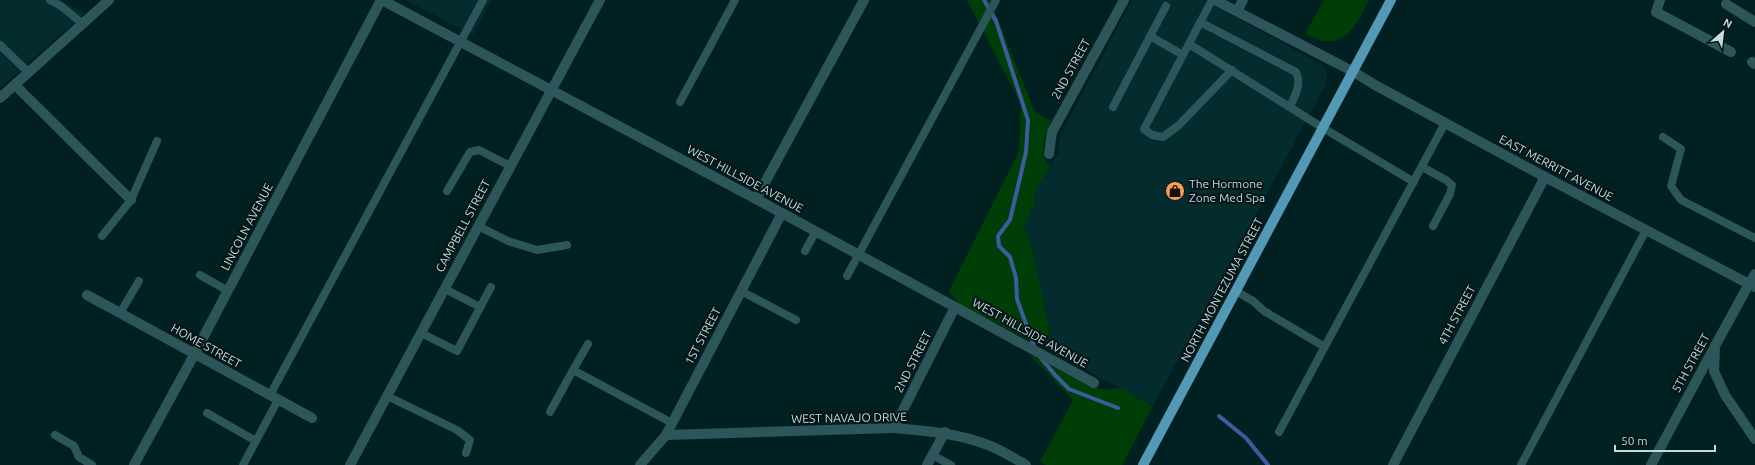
<svg xmlns="http://www.w3.org/2000/svg" width="1755" height="465" font-family="Ubuntu,sans-serif">
	<rect width="100%" height="100%" fill="#012022"/>
	<path fill="#042b2e" d="M 0,0 L 60,0 L 85,13 L 0,88 Z
		M 405,0 L 491,0 L 473,35 Z
		M 1132,0 L 1204,0 L 1321,64 L 1327,74 L 1326,84 L 1153,406 L 1043,347 L 1050,332 L 1030,238 L 1022,228 L 1034,206 L 1036,190 L 1058,153 L 1059,138 Z"/>
	<path fill="#003e07" d="M 967,0 L 990,0 L 1035,112 L 1051,121 C 1045,135 1037,154 1050,166 L 1036,190 L 1034,206 L 1023,228 L 1030,238 L 1050,332 L 1043,347 L 959,304 L 949,291 L 1019,151 L 1021,104 Z
		M 1324,0 L 1369,0 C 1359,18 1350,44 1325,41 C 1319,41 1311,36 1305,34 Z
		M 1029,354 L 1090,387 L 1106,390 L 1120,388 L 1153,406 L 1122,465 L 1046,465 L 1040,462 L 1073,400 Z"/>
	<g fill="none" stroke-linecap="round" stroke-linejoin="round">
		<path stroke="#3b5da0" stroke-width="4" d="M 984,0 L 996,21 L 1028,120 L 1026,152 L 1010,220 L 998,236 L 999,246 L 1010,257 L 1016,278 L 1017,299 L 1035,349
			M 1041,358 L 1055,375 L 1069,389 L 1118,408
			M 1219,416 L 1246,438 L 1268,465"/>
		<path stroke="#2d565a" stroke-width="8" d="M 50,0 L 61,6 L 83,24
			M 1212,0 L 1144,129 L 1152,135 L 1163,137 L 1179,125 L 1232,70
			M 1200,22 L 1296,72 C 1302,84 1295,95 1290,107
			M 1150,36 L 1183,55
			M 1189,44 L 1323,128 L 1414,182
			M 0,45 L 29,73
			M 680,102 L 735,0
			M 1113,107 L 1166,6
			M 1663,137 L 1681,149 L 1671,186 L 1681,200 L 1755,238
			M 1422,167 L 1446,180 L 1452,185 L 1450,194 L 1433,226
			M 447,191 L 470,152 L 479,150 L 510,166
			M 478,226 L 508,241 L 537,250 L 567,245
			M 102,236 L 131,200 L 157,141
			M 805,251 L 816,231
			M 200,275 L 228,291
			M 847,276 L 996,0
			M 445,289 L 480,307
			M 741,291 L 796,320
			M 1236,291 L 1253,301 L 1264,311 L 1325,347
			M 120,313 L 139,281
			M 421,333 L 457,351 L 491,287
			M 573,370 L 588,344
			M 270,395 L 483,0
			M 387,396 L 457,430 L 470,440 L 466,453
			M 550,412 L 573,370 L 672,423
			M 207,413 L 256,441
			M 1279,432 L 1445,123
			M 55,435 L 74,446 L 79,457 L 92,465
			M 932,455 L 951,465
			M 243,465 L 278,400
			M 1521,465 L 1646,230"/>
		<path stroke="#2d565a" stroke-width="10" d="M 1215,0 L 1352,71
			M 1660,0 L 1656,12 L 1731,52
			M 1726,4 L 1755,22
			M 1237,11 L 1243,0
			M 1752,62 L 1755,64
			M 15,85 L 131,200
			M 0,98 L 109,0
			M 1049,154 L 1052,132 L 1124,0
			M 756,199 L 864,0
			M 1755,274 L 1749,284 L 1755,287
			M 87,295 L 312,418
			M 955,307 L 1094,383
			M 666,435 L 894,428
			M 134,465 L 194,355 L 381,0
			M 350,465 L 600,0
			M 640,465 L 666,435 L 782,213
			M 927,465 L 945,432
			M 1393,465 L 1545,177
			M 1651,465 L 1715,346"/>
		<path stroke="#2d565a" stroke-width="10" d="M 382,0 L 756,199 L 955,307 L 894,428 C 926,431 957,433 988,445 C 1001,450 1014,458 1026,465
			M 1352,71 L 1375,85 L 1545,177 L 1749,284 L 1715,346 L 1714,371 L 1725,395 L 1755,439"/>
		<path stroke="#5398b5" stroke-width="10" d="M 1143,465 L 1391,0"/>
	</g>
	<defs>
		<g id="shop-disc" transform="scale(1)"><circle r="9.5" fill="#fc9d54" stroke="#021517"/><path d="M-5-2.5h2.3a2.7 3.5 0 0 1 5.4 0H5L5.5 6h-11ZM-1.5-2.5h3a1.5 2.3 0 0 0-3 0Z" fill="#111"/></g>
	</defs>
	<g fill-rule="evenodd">
		<use href="#shop-disc" x="1175" y="191"/>
	</g>
	<g text-anchor="middle" stroke-width="4" stroke-linejoin="round" paint-order="stroke">
		<g font-size="12" fill="#c5dadc" stroke="#021517">
			<text transform="translate(1071 69) rotate(-61)" y="4">2ND STREET</text>
			<text transform="translate(1556 168) rotate(28)" y="4">EAST MERRITT AVENUE</text>
			<text transform="translate(745 179) rotate(28)" y="4">WEST HILLSIDE AVENUE</text>
			<text transform="translate(463 226) rotate(-62)" y="4">CAMPBELL STREET</text>
			<text transform="translate(247 227) rotate(-62)" y="4">LINCOLN AVENUE</text>
			<text transform="translate(1222 290) rotate(-62)" y="4">NORTH MONTEZUMA STREET</text>
			<text transform="translate(1457 315) rotate(-62)" y="4">4TH STREET</text>
			<text transform="translate(1030 333) rotate(29)" y="4">WEST HILLSIDE AVENUE</text>
			<text transform="translate(703 336) rotate(-62)" y="4">1ST STREET</text>
			<text transform="translate(206 346) rotate(29)" y="4">HOME STREET</text>
			<text transform="translate(913 362) rotate(-63)" y="4">2ND STREET</text>
			<text transform="translate(1691 363) rotate(-61)" y="4">5TH STREET</text>
			<text transform="translate(849 418) rotate(-1)" y="4">WEST NAVAJO DRIVE</text>
		</g>
		<g font-size="12" fill="#c5dadc" stroke="#021517" text-anchor="start">
			<text x="1189" y="188">The Hormone<tspan x="1189" dy="14">Zone Med Spa</tspan></text>
		</g>
	</g>
	<g transform="translate(1723 32) rotate(28)" stroke="#021517" stroke-width="3" paint-order="stroke">
	<path d="M0-3L7 15L0 10L-7 15Z" fill="#c5dadc"/>
	<text y="-6" font-size="11" font-weight="bold" text-anchor="middle" fill="#c5dadc">N</text>
	</g>
	<path d="M1615 445v6h100v-6" fill="none" stroke="#c5dadc" stroke-width="2"/>
	<text x="1621" y="445" font-size="12" fill="#c5dadc" stroke="#021517" stroke-width="3" paint-order="stroke">50 m</text>
</svg>
